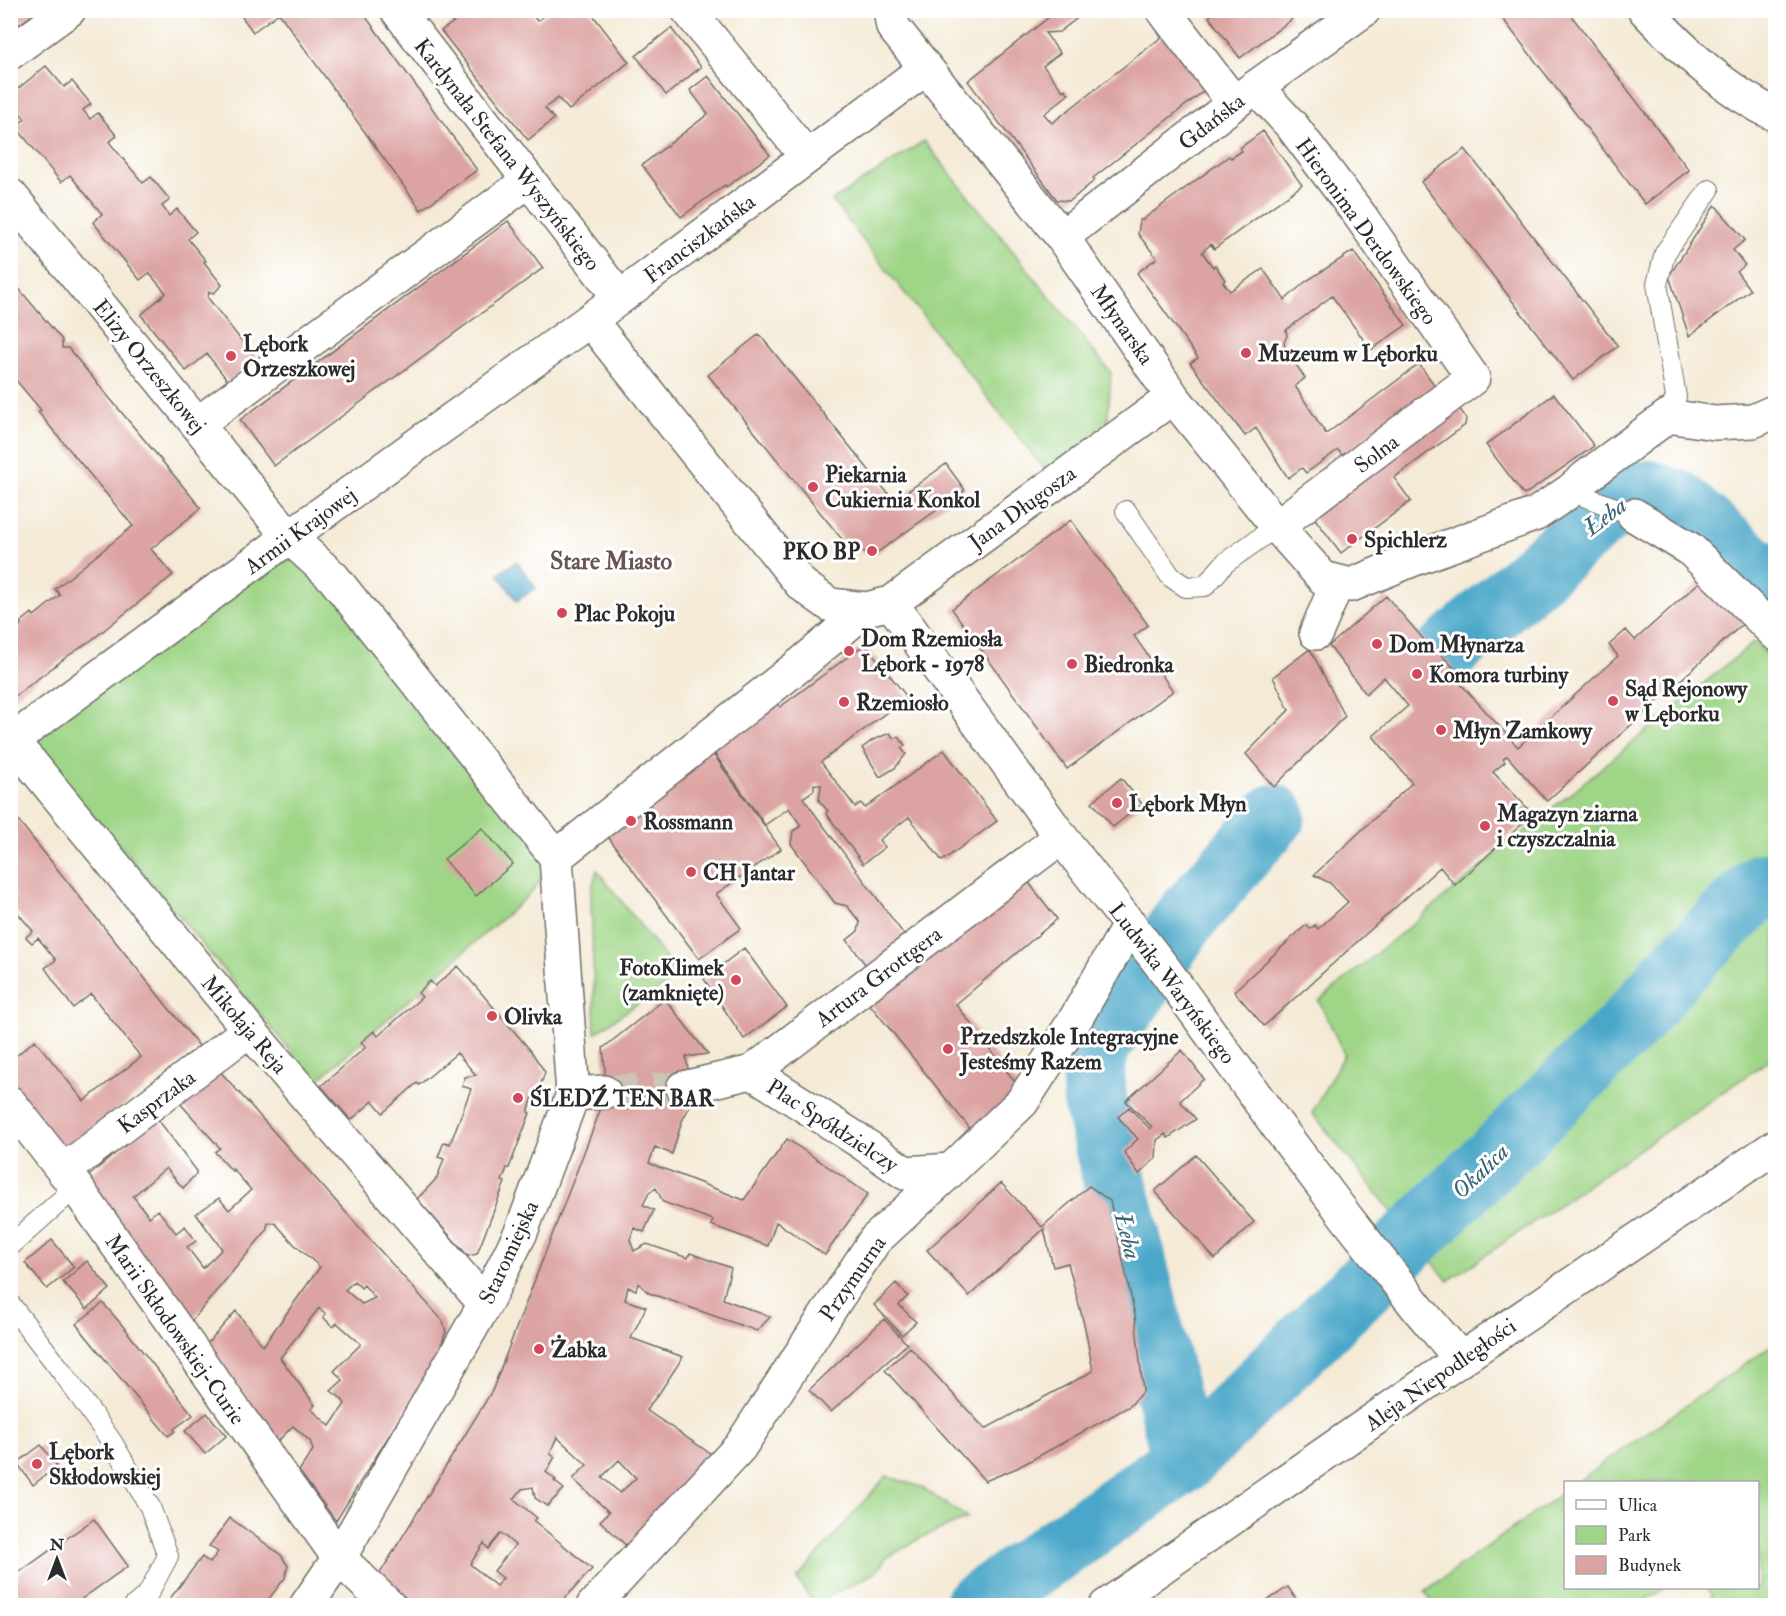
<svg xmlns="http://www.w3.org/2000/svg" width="1786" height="1616" font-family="'IM FELL Double Pica',serif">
	<rect width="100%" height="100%" fill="#fff"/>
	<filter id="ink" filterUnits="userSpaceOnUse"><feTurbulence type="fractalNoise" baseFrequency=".0167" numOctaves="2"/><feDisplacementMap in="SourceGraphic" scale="12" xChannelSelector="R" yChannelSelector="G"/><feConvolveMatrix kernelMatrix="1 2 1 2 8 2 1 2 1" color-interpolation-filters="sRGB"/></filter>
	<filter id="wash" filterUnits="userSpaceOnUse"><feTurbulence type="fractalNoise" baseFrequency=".008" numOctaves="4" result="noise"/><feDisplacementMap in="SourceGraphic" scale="24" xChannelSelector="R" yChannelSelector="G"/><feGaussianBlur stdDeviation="1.35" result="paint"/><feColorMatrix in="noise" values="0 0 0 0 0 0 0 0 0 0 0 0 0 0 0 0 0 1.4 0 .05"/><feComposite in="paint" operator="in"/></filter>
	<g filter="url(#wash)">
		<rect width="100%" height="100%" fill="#f4ead6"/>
		<path fill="#9fd587" stroke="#658059" stroke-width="1.5" d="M 924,141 L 1111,373 L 1107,429 L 1044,469 L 832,201 Z
			M 289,543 L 556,857 L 531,893 L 316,1082 L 140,869 L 28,742 Z
			M 1754,642 L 1775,662 L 1775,1056 L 1448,1281 L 1312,1113 L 1344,1054 L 1319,1001 Z
			M 597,870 L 679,975 L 595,1033 L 591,893 Z
			M 1775,1343 L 1775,1605 L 1700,1605 L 1713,1596 L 1708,1588 L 1758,1588 L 1758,1482 L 1577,1482 Z
			M 886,1476 L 921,1487 L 968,1518 L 922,1537 L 885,1559 L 877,1572 L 814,1604 L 797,1579 Z
			M 1565,1491 L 1566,1588 L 1666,1588 L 1639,1605 L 1434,1605 L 1425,1591 Z"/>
		<path fill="#4ba7c9" stroke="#3b697a" stroke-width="1.5" d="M 517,561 L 536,588 L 517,601 L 498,574 Z"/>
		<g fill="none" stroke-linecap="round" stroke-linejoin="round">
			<path stroke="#4ba7c9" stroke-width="64" d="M 1444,654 L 1623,497 L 1649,492 L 1678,502 L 1776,588
				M 1184,1461 L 1627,1027 L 1672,974 L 1761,885 L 1776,889
				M 975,1606 L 1184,1461 L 1095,1101 L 1093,1069 L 1099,1045 L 1184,920 L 1274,816"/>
		</g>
		<g id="blocks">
			<path fill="#dba3a1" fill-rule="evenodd" d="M 10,10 L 39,10 L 10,31 Z
				M 237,10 L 361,10 L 477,170 L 421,210 L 279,13 L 253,32 Z
				M 453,10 L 529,10 L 537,21 L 552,10 L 589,10 L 629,62 L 569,110 L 558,98 L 545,108 L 554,119 L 528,140 L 441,31 L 459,18 Z
				M 1058,10 L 1088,10 L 1059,32 L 1045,33 L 1060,53 L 1043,66 L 1063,91 L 1065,89 L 1069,94 L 1044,114 L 1052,123 L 1168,32 L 1210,86 L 1093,178 L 1095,180 L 1070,201 L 1057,200 L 968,81 Z
				M 1217,10 L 1286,10 L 1292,19 L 1240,58 L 1209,17 Z
				M 1496,10 L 1567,10 L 1689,170 L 1645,204 Z
				M 671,28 L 701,67 L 666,95 L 636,56 Z
				M 46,66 L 64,87 L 72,81 L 91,104 L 83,110 L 90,119 L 98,113 L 117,136 L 109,142 L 143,183 L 151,177 L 170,200 L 162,206 L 169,216 L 177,209 L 196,232 L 188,239 L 206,261 L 204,262 L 222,285 L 214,293 L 209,292 L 208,298 L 256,359 L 228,381 L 207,354 L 186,371 L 141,315 L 166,293 L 149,273 L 140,280 L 93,222 L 102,214 L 70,175 L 61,182 L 15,126 L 25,119 L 10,102 L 10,95 Z
				M 708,76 L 770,155 L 726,187 L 725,185 L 681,217 L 642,165 L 708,114 L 690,90 Z
				M 1263,131 L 1302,185 L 1214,249 L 1211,244 L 1202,252 L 1213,267 L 1215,265 L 1225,280 L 1223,282 L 1230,291 L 1263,269 L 1285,300 L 1305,282 L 1353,251 L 1406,325 L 1371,350 L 1332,296 L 1286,330 L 1287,336 L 1284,342 L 1285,348 L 1305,378 L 1295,386 L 1326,434 L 1419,364 L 1436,387 L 1343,456 L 1338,450 L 1306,473 L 1302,468 L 1288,478 L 1256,428 L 1245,436 L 1190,363 L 1198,358 L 1137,273 L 1157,258 L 1138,234 L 1140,220 L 1142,220 L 1229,156 L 1231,158 L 1242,151 L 1240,148 Z
				M 1465,149 L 1618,346 L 1573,380 L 1421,182 Z
				M 1715,205 L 1745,240 L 1733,250 L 1745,265 L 1737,272 L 1750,290 L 1689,336 L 1669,276 Z
				M 508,221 L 543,268 L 274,466 L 240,420 Z
				M 10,278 L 62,340 L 62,348 L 68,348 L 201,508 L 151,549 L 173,575 L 93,639 L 65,658 L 10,700 L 10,633 L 21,625 L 20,623 L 32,613 L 34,616 L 60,595 L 55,589 L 133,526 L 38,412 L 41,410 L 10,373 Z
				M 759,334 L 894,501 L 946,464 L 965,490 L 875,554 L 850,549 L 708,375 Z
				M 1554,394 L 1594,446 L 1524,495 L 1486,445 Z
				M 1455,402 L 1466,418 L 1465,425 L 1394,478 L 1411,501 L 1341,553 L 1309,511 Z
				M 1071,520 L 1148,625 L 1134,636 L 1173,691 L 1067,769 L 952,609 Z
				M 1704,578 L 1747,620 L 1547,801 L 1507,756 L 1503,759 L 1505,762 L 1493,772 L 1533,814 L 1455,885 L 1440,867 L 1264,1026 L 1234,991 L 1306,925 L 1310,929 L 1315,925 L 1318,929 L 1348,902 L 1330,883 L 1314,875 L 1412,783 L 1373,736 L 1408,706 L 1384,677 L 1366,694 L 1329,646 L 1386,596 L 1426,642 L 1428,641 L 1453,667 L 1449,671 L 1518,747 L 1618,656 L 1609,645 L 1626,630 L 1635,640 Z
				M 865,644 L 907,697 L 821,762 L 855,807 L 861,803 L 865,808 L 944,750 L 997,821 L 942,861 L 909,817 L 879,840 L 885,847 L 863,864 L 826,813 L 828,811 L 819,801 L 821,785 L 814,784 L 814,790 L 803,798 L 908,940 L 868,968 L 847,940 L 858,931 L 860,922 L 847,906 L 835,903 L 791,844 L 793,831 L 801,826 L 789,808 L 765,825 L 707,743 L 773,697 L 780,707 Z
				M 1310,649 L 1345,716 L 1274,787 L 1246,754 L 1289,710 L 1273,677 Z
				M 890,733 L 894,739 L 898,736 L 905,745 L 901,748 L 906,754 L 895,768 L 880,777 L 862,748 L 873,740 Z
				M 708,747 L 781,849 L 716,894 L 741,928 L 699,959 L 600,826 Z
				M 1121,778 L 1142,804 L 1113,827 L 1092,802 Z
				M 10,810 L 199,1046 L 64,1152 L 10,1085 L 10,1061 L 35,1040 L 84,1101 L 141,1057 L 91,994 L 73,1008 L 45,968 L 56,960 L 38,938 L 32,943 L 26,937 L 33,931 L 10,904 L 10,900 L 16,896 L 10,889 Z
				M 482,828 L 513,864 L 476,896 L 444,859 Z
				M 1026,879 L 1057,919 L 956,1004 L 1024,1094 L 972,1131 L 868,1002 Z
				M 744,948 L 787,1007 L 744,1039 L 704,979 Z
				M 458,966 L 531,1051 L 545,1072 L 536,1098 L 533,1097 L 528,1112 L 530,1113 L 509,1168 L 507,1168 L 502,1181 L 505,1182 L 477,1254 L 468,1256 L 417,1199 L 437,1178 L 444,1159 L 438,1157 L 444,1142 L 450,1144 L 471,1089 L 462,1086 L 465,1077 L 476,1075 L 457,1053 L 419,1085 L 417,1083 L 383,1113 L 373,1101 L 351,1120 L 321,1086 L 366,1047 L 361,1042 L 374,1031 L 378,1036 L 422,997 L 418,993 L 430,981 L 435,986 Z
				M 665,999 L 708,1054 L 686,1057 L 693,1100 L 682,1121 L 672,1154 L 655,1147 L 649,1163 L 744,1200 L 787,1139 L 868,1194 L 825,1255 L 776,1222 L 768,1246 L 711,1225 L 713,1220 L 663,1202 L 656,1188 L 649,1193 L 643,1205 L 654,1210 L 644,1232 L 634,1228 L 630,1240 L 634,1251 L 647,1244 L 688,1258 L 690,1253 L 731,1268 L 723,1299 L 770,1317 L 757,1331 L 649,1293 L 638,1283 L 636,1290 L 628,1287 L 625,1300 L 646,1307 L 631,1338 L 683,1357 L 660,1392 L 646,1410 L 720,1460 L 632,1551 L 600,1521 L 609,1512 L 573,1479 L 587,1465 L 557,1437 L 550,1454 L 555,1457 L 546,1472 L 556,1480 L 554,1481 L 564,1489 L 547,1506 L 535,1498 L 533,1487 L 522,1489 L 514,1499 L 537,1518 L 534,1521 L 592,1569 L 559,1605 L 534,1605 L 530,1602 L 526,1605 L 414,1605 L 379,1575 L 492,1391 L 603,1103 L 605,1068 L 603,1048 ZM 619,1460 L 636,1478 L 620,1493 L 602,1477 ZM 501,1533 L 515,1545 L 494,1571 L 503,1578 L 496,1586 L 470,1564 L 484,1543 L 488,1549 Z
				M 1182,1050 L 1204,1079 L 1180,1101 L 1196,1119 L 1168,1138 L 1165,1134 L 1157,1140 L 1156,1158 L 1139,1174 L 1124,1152 L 1138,1139 L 1118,1117 L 1129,1107 L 1150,1129 L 1152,1127 L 1126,1101 Z
				M 217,1068 L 443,1321 L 446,1332 L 433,1365 L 336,1521 L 299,1471 L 313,1450 L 310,1441 L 293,1426 L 277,1442 L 206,1345 L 236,1311 L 263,1346 L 320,1267 L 294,1244 L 275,1223 L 268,1223 L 266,1231 L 190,1323 L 84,1180 L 157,1118 L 196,1170 L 196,1174 L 183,1188 L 166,1168 L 133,1196 L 149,1217 L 158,1210 L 176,1233 L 185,1226 L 196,1241 L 187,1247 L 203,1268 L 222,1249 L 196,1214 L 219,1198 L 229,1210 L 251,1190 L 233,1169 L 232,1171 L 215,1152 L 220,1148 L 178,1101 ZM 354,1281 L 361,1288 L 364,1285 L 375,1298 L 362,1304 L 345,1290 ZM 319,1308 L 326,1314 L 323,1317 L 333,1327 L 337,1323 L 361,1344 L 334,1371 L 343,1380 L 331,1391 L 342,1399 L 345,1404 L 330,1426 L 311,1409 L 315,1405 L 280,1358 Z
				M 1196,1155 L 1254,1222 L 1215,1259 L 1155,1191 Z
				M 1001,1183 L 1042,1227 L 1089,1186 L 1110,1201 L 1135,1315 L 1143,1391 L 1130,1406 L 1017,1468 L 985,1481 L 885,1370 L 910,1347 L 985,1429 L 1093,1371 L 1085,1328 L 1068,1263 L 1053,1267 L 1044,1229 L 969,1296 L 927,1250 Z
				M 52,1240 L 74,1267 L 47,1289 L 25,1263 Z
				M 87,1261 L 110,1289 L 87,1309 L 63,1282 Z
				M 896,1283 L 908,1296 L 899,1305 L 916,1322 L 902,1335 L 874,1305 Z
				M 103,1303 L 128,1332 L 128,1333 L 193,1415 L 174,1429 L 175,1431 L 168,1436 L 76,1324 Z
				M 884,1319 L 907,1344 L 831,1412 L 809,1390 Z
				M 207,1413 L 226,1436 L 205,1454 L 185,1431 Z
				M 41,1445 L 57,1466 L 33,1485 L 17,1463 Z
				M 230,1518 L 281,1555 L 288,1566 L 285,1578 L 264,1605 L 165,1605 L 202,1557 L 210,1563 L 218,1552 L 209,1546 Z
				M 94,1519 L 128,1566 L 73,1605 L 10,1605 L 10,1579 Z
				M 1288,1587 L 1300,1605 L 1261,1605 Z"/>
		</g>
	</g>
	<g filter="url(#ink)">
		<use href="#blocks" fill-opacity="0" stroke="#716e67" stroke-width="1.5"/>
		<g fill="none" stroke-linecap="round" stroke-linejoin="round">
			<path stroke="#ccc4b4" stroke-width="33" stroke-dasharray="33 16" stroke-linecap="butt" d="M 604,1092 L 683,1088"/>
			<g stroke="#716e67" stroke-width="22">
				<path id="lane" d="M 1668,416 L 1676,397 L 1657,284 L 1665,253 L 1709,190
					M 1570,491 L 1634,515
					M 1126,511 L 1171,577 L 1186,587 L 1205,586 L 1225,563 L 1277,526
					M 10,1246 L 76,1187
					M 10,1304 L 66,1377 L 112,1442 L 150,1507 L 168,1556 L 148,1594 L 134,1606"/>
			</g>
			<g stroke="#716e67" stroke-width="36">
				<path id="street" d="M 397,10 L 619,297
					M 688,10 L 807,157
					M 893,10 L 891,16 L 893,27 L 1062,237 L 1173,397 L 1277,526 L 1323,578 L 1351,585 L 1414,559 L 1536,514 L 1570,491 L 1586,477 L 1668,416 L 1715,423 L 1753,421 L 1776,411
					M 1163,10 L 1234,103
					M 10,53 L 69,10
					M 1256,87 L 1292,126 L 1361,217 L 1473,378 L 1277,526
					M 10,195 L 289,537 L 333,577 L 556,857
					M 1062,237 L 1246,94 L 1364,10
					M 590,320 L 801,584 L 830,605 L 866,609 L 891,603 L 1173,397
					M 197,424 L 528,181
					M 1634,515 L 1690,549 L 1776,634
					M 891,603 L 1061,837 L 1165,970 L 1276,1124 L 1346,1217 L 1420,1311 L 1461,1359
					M 1316,633 L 1331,598 L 1335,581
					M 10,740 L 30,762 L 249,1030 L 485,1304
					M 10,742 L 289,537 L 590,320 L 926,68
					M 556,857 L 801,664 L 866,609
					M 752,1072 L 858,1140 L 905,1173 L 951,1170
					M 683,1088 L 752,1072 L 1061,837
					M 573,1094 L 604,1092
					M 10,1103 L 76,1187 L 339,1558 L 389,1606
					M 63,1171 L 249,1030
					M 306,1606 L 339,1558 L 485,1304 L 521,1232 L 573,1094 L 556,857
					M 593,1606 L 740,1447 L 875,1240 L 951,1170 L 1022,1102 L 1076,1018 L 1130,924"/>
			</g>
			<g stroke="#716e67" stroke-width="36">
				<path id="secondary" d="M 1645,10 C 1684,51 1724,90 1776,115
					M 1106,1606 L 1461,1359 L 1776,1146"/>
			</g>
			<use href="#lane" stroke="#fff" stroke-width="20"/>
			<use href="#street" stroke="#fff" stroke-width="33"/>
			<use href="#secondary" stroke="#fff" stroke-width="33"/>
		</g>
	</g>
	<g fill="#d1495b" stroke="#fff" stroke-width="2">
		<circle cx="1246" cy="353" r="6"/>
		<circle cx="231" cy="356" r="6"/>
		<circle cx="813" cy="487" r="6"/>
		<circle cx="1352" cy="539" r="6"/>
		<circle cx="872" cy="551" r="6"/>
		<circle cx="562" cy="613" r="6"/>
		<circle cx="1377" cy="644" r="6"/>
		<circle cx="849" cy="651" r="6"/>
		<circle cx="1072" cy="664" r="6"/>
		<circle cx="1417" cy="674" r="6"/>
		<circle cx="1613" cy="701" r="6"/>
		<circle cx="844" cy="702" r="6"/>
		<circle cx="1441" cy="730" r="6"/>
		<circle cx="1117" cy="803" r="6"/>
		<circle cx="631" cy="821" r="6"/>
		<circle cx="1485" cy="826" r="6"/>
		<circle cx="691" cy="872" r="6"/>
		<circle cx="736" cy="980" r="6"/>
		<circle cx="492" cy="1016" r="6"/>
		<circle cx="948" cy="1049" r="6"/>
		<circle cx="518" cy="1098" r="6"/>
		<circle cx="539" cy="1349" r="6"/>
		<circle cx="37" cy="1464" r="6"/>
	</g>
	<g text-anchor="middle" stroke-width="6" stroke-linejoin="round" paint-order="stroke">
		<g font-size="22" fill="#2b2b2b" stroke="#fff">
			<text transform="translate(1211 121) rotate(-38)" y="8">Gdańska</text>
			<text transform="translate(508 154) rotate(52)" y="8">Kardynała Stefana Wyszyńskiego</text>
			<text transform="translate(1367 231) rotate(54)" y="8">Hieronima Derdowskiego</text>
			<text transform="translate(699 238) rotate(-37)" y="8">Franciszkańska</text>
			<text transform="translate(1123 324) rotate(55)" y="8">Młynarska</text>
			<text transform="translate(150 366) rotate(51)" y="8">Elizy Orzeszkowej</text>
			<text transform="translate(1376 453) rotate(-37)" y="8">Solna</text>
			<text transform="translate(1022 507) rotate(-36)" y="8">Jana Długosza</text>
			<text transform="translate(300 530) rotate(-36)" y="8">Armii Krajowej</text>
			<text transform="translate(878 976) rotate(-37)" y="8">Artura Grottgera</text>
			<text transform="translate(1173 983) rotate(53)" y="8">Ludwika Waryńskiego</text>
			<text transform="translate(245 1024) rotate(50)" y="8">Mikołaja Reja</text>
			<text transform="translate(156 1101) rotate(-37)" y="8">Kasprzaka</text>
			<text transform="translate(833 1125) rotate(33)" y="8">Plac Spółdzielczy</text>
			<text transform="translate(508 1252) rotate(-65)" y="8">Staromiejska</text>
			<text transform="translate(852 1278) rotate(-55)" y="8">Przymurna</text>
			<text transform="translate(176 1329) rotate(55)" y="8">Marii Skłodowskiej-Curie</text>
			<text transform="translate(1440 1374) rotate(-35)" y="8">Aleja Niepodległości</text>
		</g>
		<g font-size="22" font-weight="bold" fill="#2b2b2b" stroke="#fff" text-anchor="start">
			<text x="243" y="351">Lębork<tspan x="243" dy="25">Orzeszkowej</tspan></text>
			<text x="1258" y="361">Muzeum w Lęborku</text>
			<text x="825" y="482">Piekarnia<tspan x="825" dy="25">Cukiernia Konkol</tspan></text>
			<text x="1364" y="547">Spichlerz</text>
			<text x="860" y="559" text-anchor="end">PKO BP</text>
			<text x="574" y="621">Plac Pokoju</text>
			<text x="861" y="646">Dom Rzemiosła<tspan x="861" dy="25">Lębork - 1978</tspan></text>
			<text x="1389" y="652">Dom Młynarza</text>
			<text x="1084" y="672">Biedronka</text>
			<text x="1429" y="682">Komora turbiny</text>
			<text x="1625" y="696">Sąd Rejonowy<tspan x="1625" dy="25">w Lęborku</tspan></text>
			<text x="856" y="710">Rzemiosło</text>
			<text x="1453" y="738">Młyn Zamkowy</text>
			<text x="1129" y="811">Lębork Młyn</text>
			<text x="1497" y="821">Magazyn ziarna<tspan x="1497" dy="25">i czyszczalnia</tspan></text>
			<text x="643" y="829">Rossmann</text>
			<text x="703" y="880">CH Jantar</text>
			<text x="724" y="975" text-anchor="end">FotoKlimek<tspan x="724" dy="25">(zamknięte)</tspan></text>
			<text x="504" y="1024">Olivka</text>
			<text x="960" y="1044">Przedszkole Integracyjne<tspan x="960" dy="25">Jesteśmy Razem</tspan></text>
			<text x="530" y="1106">ŚLEDŹ TEN BAR</text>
			<text x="551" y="1357">Żabka</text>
			<text x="49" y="1459">Lębork<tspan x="49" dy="25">Skłodowskiej</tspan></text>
		</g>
		<g font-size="24" font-style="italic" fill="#396372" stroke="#fff">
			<text transform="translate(1605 516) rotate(-37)" y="8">Łeba</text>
			<text transform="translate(1480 1171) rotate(-44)" y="8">Okalica</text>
			<text transform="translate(1128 1236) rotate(76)" y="8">Łeba</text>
		</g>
		<g font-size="24" font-weight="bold" fill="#695554" stroke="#fff">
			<text x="611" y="569">Stare Miasto</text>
		</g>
	</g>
	<rect width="1786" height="1616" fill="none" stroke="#fff" stroke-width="36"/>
	<rect x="1564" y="1481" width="195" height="108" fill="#ffffff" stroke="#aaaaaa" stroke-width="1.5"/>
	<rect x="1576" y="1500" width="30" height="9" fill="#ffffff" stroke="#aaaaaa" stroke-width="1.5"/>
	<text x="1618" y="1511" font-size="18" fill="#2b2b2b">Ulica</text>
	<rect x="1576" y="1526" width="30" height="18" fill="#9fd587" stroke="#aaaaaa" stroke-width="1.5"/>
	<text x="1618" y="1541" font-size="18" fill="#2b2b2b">Park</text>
	<rect x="1576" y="1556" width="30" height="18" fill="#dba3a1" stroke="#aaaaaa" stroke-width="1.5"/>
	<text x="1618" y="1571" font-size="18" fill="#2b2b2b">Budynek</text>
	<g transform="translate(57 1559)" stroke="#ffffff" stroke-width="4.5" paint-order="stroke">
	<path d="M0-4.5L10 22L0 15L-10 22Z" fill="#2b2b2b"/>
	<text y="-9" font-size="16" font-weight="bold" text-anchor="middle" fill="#2b2b2b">N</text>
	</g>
</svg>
